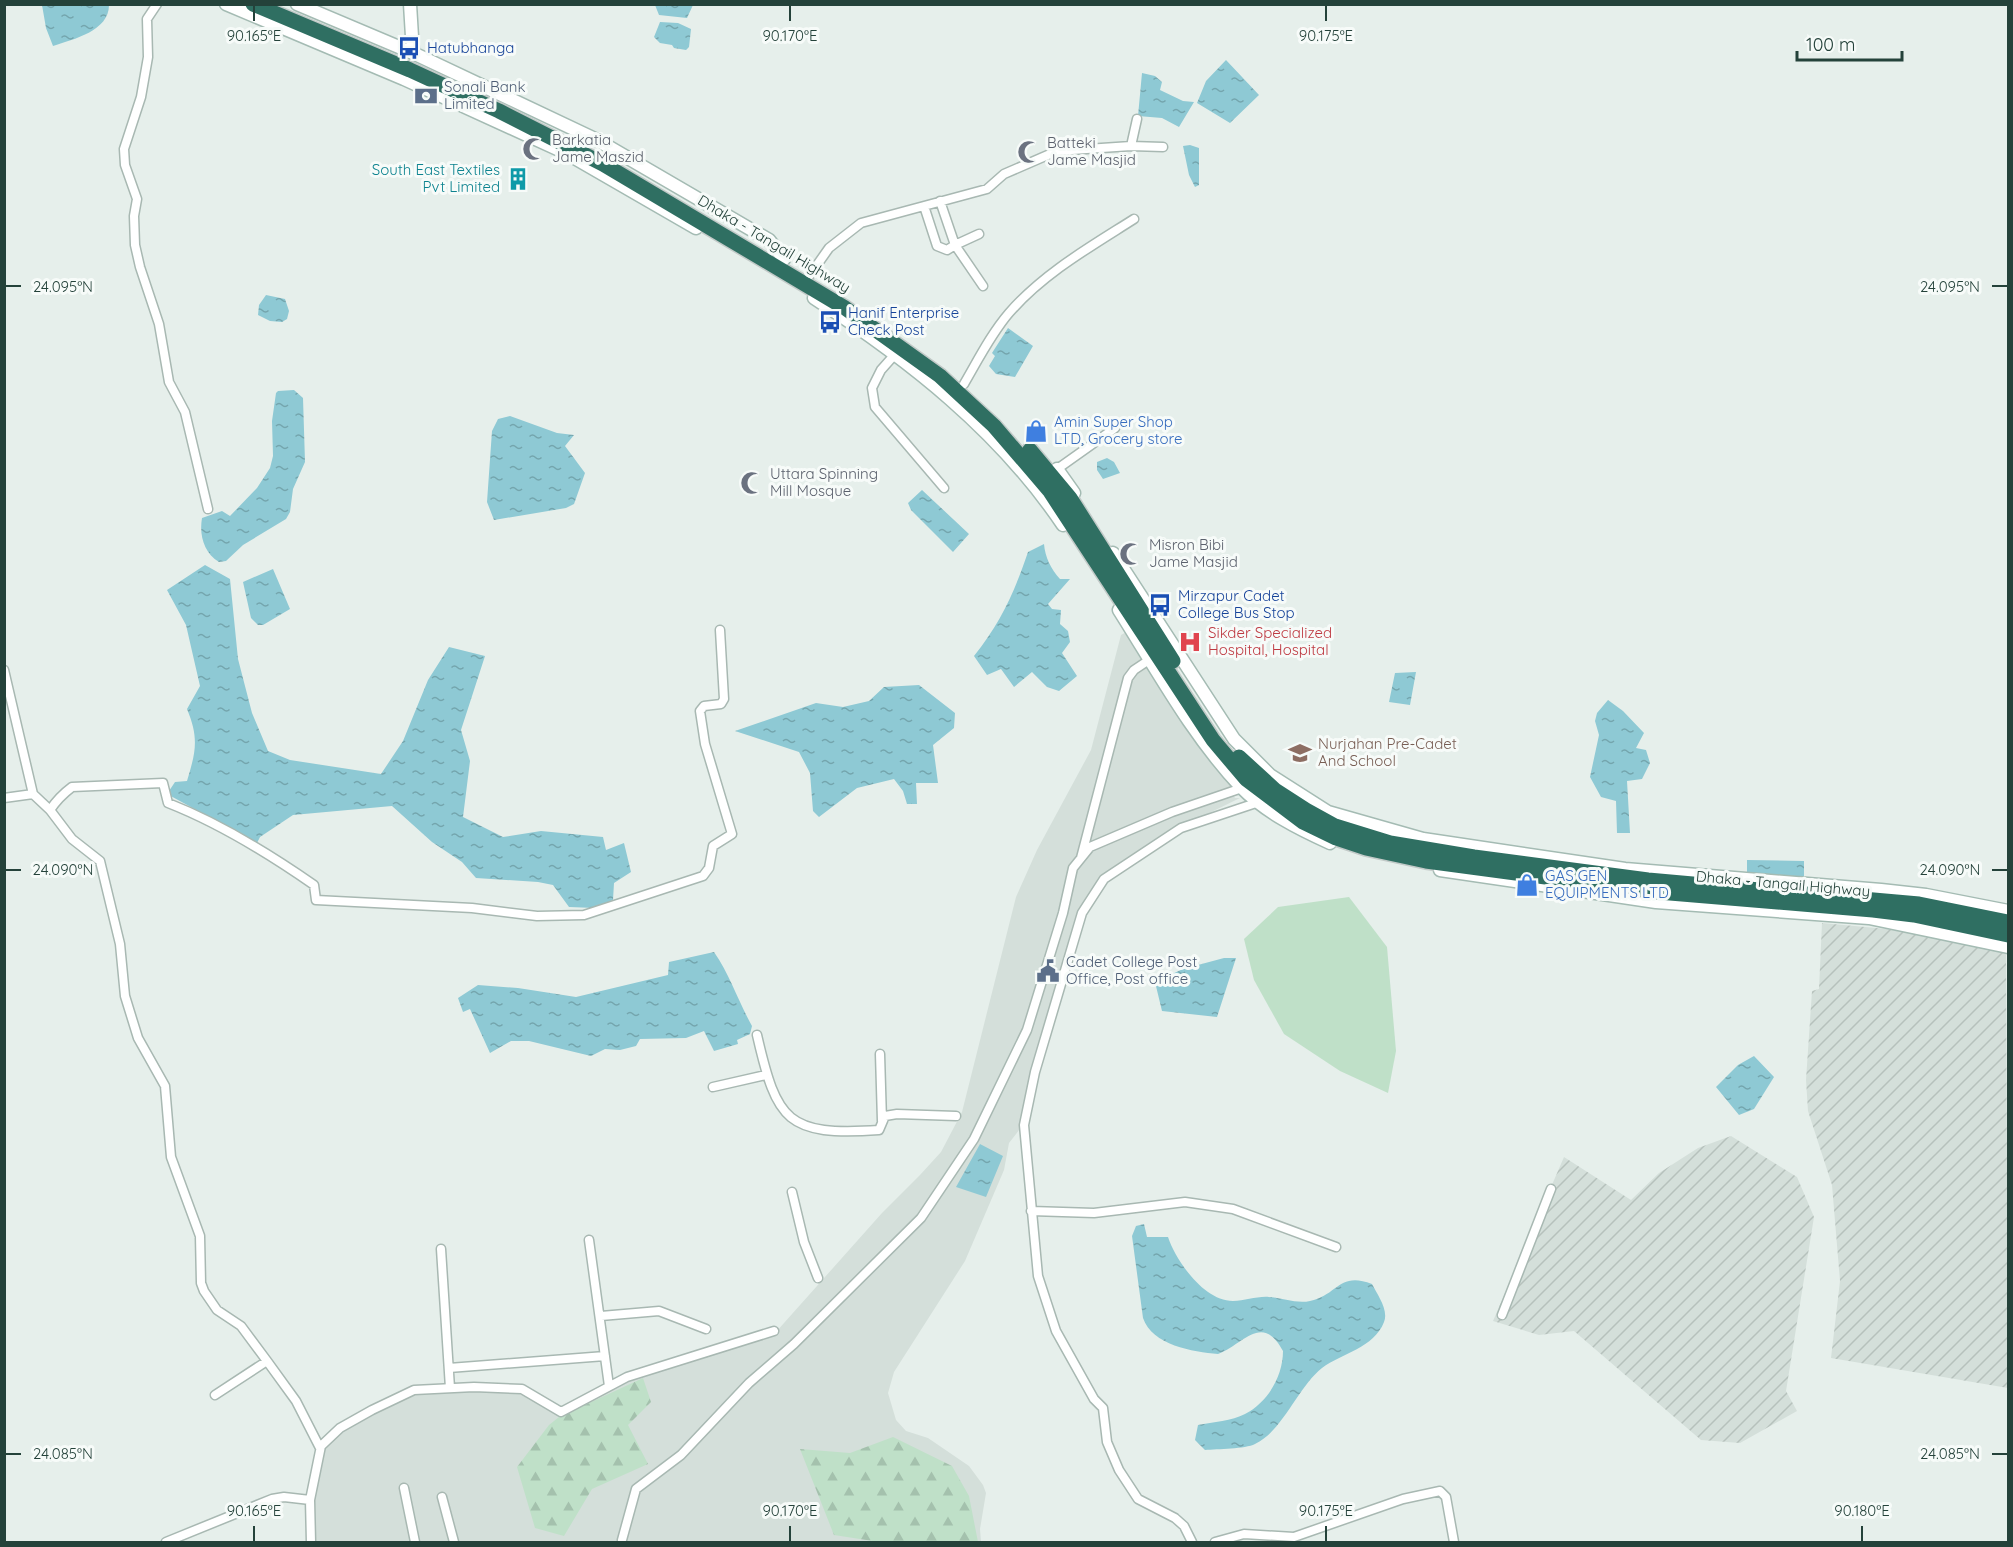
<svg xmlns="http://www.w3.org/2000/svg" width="2013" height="1547" font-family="Quicksand,sans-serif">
	<defs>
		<pattern id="industrial-furrows" width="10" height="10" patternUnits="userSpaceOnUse" patternTransform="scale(1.5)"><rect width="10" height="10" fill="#d4dfda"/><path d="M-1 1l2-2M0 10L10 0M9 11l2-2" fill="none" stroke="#b6c1bc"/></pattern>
		<pattern id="forest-firs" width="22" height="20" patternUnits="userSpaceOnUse" patternTransform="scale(1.5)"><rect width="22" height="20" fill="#bfe0c8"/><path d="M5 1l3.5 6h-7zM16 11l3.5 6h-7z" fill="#a4c1ad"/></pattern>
		<pattern id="water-ripples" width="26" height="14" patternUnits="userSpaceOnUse" patternTransform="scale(1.5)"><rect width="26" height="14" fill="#8ec9d4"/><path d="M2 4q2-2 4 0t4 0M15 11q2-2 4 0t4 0" fill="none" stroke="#74a5ad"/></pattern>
	</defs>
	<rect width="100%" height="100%" fill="#e6efeb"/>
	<path fill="#d4dfda" d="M 1128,631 L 1230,782 L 1230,791 L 1235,798 L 1240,798 L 1162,836 L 1154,844 L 1125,864 L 1087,899 L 1023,1125 L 1009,1143 L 1004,1170 L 965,1261 L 894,1372 L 888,1393 L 896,1420 L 906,1431 L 928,1438 L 969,1466 L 983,1485 L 986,1493 L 980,1529 L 981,1542 L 311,1542 L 310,1503 L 322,1446 L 340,1429 L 414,1391 L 521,1390 L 562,1413 L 626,1379 L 776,1332 L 882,1213 L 920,1175 L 941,1152 L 962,1112 L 1016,897 L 1037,850 L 1091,750 L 1121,635 Z"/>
	<path fill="url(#industrial-furrows)" d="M 1822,923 L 1887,929 L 1949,941 L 1973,941 L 2006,954 L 2008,1388 L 1831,1358 L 1840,1281 L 1832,1185 L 1808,1111 L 1806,1080 L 1812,991 L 1819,989 Z
		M 1731,1136 L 1797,1177 L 1814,1217 L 1786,1391 L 1797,1411 L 1740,1443 L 1701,1440 L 1574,1331 L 1539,1335 L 1493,1321 L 1564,1157 L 1631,1200 L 1659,1173 L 1698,1148 Z"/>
	<path fill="url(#forest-firs)" d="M 643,1378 L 651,1402 L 628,1425 L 648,1464 L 592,1489 L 564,1536 L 535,1528 L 517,1467 L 549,1425 L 559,1417 Z
		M 893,1437 L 952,1466 L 969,1496 L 978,1542 L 879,1542 L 834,1535 L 800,1449 L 850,1453 Z"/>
	<path fill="#bfe0c8" d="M 1349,897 L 1387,947 L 1396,1051 L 1388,1093 L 1340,1071 L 1284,1034 L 1254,980 L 1244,939 L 1278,907 Z"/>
	<path fill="url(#water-ripples)" d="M 42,5 L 109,5 C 109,31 74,39 53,46 L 46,28 Z
		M 655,5 L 655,4 L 693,5 L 687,18 L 659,15 Z
		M 660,22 L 678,23 L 691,29 L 689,47 L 686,50 L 674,48 L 672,45 L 660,43 L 654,37 Z
		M 1226,60 L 1259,95 L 1230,123 L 1197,103 L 1206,81 Z
		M 1142,73 L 1155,76 L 1162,82 L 1160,90 L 1183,101 L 1194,102 L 1179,127 L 1162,118 L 1138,116 Z
		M 1190,145 L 1199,148 L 1199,185 L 1195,187 L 1189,175 L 1183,146 Z
		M 266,295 L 285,299 L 289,311 L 287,319 L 282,322 L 270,321 L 258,315 L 259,305 Z
		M 1008,328 L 1033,346 L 1015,377 L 996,374 L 989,366 L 995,356 L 992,353 Z
		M 294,390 L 303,398 L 305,462 L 293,489 L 290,512 L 286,519 L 243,545 L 226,561 L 219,562 C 204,553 199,535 202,518 L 222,511 L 230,516 L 257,488 L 270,468 L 273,456 L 272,421 L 276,393 L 278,391 Z
		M 510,416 L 557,433 L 574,435 L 565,446 L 585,473 L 574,504 L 566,508 L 494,520 L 487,502 L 492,431 L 498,419 Z
		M 1107,458 L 1114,462 L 1120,473 L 1103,479 L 1097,470 L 1097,462 Z
		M 922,490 L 969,534 L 953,552 L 911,510 L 908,503 Z
		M 1044,544 C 1045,557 1051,569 1060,579 L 1070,579 L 1048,604 L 1052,609 L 1061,610 L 1060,624 L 1068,631 L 1070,642 L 1062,653 L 1077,676 L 1059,691 L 1047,687 L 1032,672 L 1014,687 L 1001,669 L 987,675 L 974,656 C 1001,622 1014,593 1028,552 Z
		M 205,565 L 230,579 L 238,659 L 252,713 L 268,751 L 290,760 L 381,774 L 403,741 L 428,680 L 449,647 L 485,656 L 461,730 L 470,761 L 463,817 L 503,837 L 541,831 L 603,837 L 606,850 L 624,843 L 631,872 L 614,883 L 613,900 L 595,908 L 569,907 L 553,885 L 538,882 L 476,878 L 462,862 L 432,842 L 392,806 L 293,815 L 260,837 L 257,843 L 167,794 L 175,782 L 187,781 C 196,751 199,738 187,709 L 200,686 L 186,625 L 167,590 Z
		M 273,569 L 290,609 L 263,625 L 258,625 L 251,618 L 243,582 Z
		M 1416,672 L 1410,705 L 1389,702 L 1395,673 Z
		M 919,685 L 955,713 L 954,728 L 933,745 L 938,783 L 916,783 L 917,804 L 907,804 L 903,791 L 894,779 L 857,788 L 819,817 L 813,811 L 810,773 L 799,752 L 735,731 L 816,703 L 843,707 L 869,701 L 884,687 Z
		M 1608,700 L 1623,711 L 1644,733 L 1636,748 L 1646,750 L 1650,763 L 1642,779 L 1627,781 L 1630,833 L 1617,833 L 1616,801 L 1601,797 L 1590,777 L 1599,735 L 1595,721 L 1597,713 Z
		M 1747,860 L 1804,861 L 1804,877 L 1747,876 Z
		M 714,952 C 730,975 738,1001 752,1026 L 750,1034 L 737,1040 L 738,1044 L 714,1051 L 704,1031 L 686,1038 L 640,1039 L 636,1046 L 620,1050 L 605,1049 L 591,1056 L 529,1041 L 511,1041 L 490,1053 L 470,1009 L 463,1012 L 458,998 L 478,985 L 518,988 L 576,997 L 668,975 L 669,962 Z
		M 1224,958 L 1236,958 L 1217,1017 L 1162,1011 L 1155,982 L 1183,969 Z
		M 1754,1056 L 1774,1077 L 1754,1109 L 1739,1115 L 1716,1087 L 1738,1065 Z
		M 980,1144 L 1003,1156 L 986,1197 L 956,1187 Z
		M 1144,1224 L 1147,1237 L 1168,1237 C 1176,1261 1204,1301 1233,1301 C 1245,1301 1257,1296 1269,1297 C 1283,1298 1297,1304 1310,1301 C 1338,1295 1339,1271 1372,1284 C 1377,1294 1389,1310 1384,1322 C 1374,1348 1342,1353 1322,1368 C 1298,1387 1282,1432 1255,1444 C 1245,1449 1218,1449 1205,1450 L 1195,1440 L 1198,1425 C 1213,1422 1232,1421 1245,1414 C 1268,1402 1283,1376 1283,1351 C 1262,1312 1244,1344 1218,1354 C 1193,1352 1152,1345 1143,1318 L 1132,1236 L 1136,1226 Z"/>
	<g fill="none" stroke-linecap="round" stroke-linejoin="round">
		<g stroke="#a8b8b2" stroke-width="11">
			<path id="street" d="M 157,4 L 147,19 L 148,57 L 141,97 L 124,149 L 125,165 L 137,199 L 134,216 L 135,245 L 140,267 L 159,324 L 169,382 L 185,412 L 208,509
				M 1137,119 L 1131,146 L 1163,147
				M 924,206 L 937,246 L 947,250 L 955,245 L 940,201
				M 979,234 L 955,245 L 983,286
				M 810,275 L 829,248 L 861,223 L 987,189 L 1004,174 L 1057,151 L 1131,146
				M 897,352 L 881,370 L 872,388 L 875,407 L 944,488
				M 964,384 C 978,360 991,334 1009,313 C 1044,273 1090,247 1134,219
				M 1053,472 L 1115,428
				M 4,670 L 33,794 L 50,810 L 72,839 L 100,861 L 120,944 L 125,996 L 138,1038 L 165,1086 L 171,1157 L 200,1236 L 201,1283 L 204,1291 L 217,1310 L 241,1326 L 267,1361 L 296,1401 L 320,1448
				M 4,798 L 33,794
				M 50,810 C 56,801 64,793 72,787 L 163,783 L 168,803 C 219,823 268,853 314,885 L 316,900 L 472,908 L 537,916 L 584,915 L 703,876 L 709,868 L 713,846 L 732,834 L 705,744 L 700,711 L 704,706 L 721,704 L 724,699 L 720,630
				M 1081,858 L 1128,678 L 1134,670 L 1152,658
				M 757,1035 C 777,1122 787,1136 879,1130 L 885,1116 L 897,1114 L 956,1116
				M 880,1054 L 882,1121
				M 713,1087 L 766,1075
				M 792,1192 L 804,1242 L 818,1278
				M 1031,1211 L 1094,1213 L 1185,1202 L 1233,1209 L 1336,1247
				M 589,1240 L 609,1386
				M 441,1249 L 450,1388
				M 1502,1315 L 1551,1189
				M 601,1316 L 659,1311 L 706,1329
				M 449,1368 L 605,1356
				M 215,1395 L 267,1361
				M 404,1488 L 415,1542
				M 442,1497 L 454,1542
				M 622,1540 L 636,1489 L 681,1455 L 749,1383 L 794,1344 L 921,1218 L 974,1139 L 1027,1030 L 1063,913 L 1073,868 L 1090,847 L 1172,812 L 1242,788
				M 166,1542 L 272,1499 L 284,1497 L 310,1500
				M 311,1542 L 310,1500 L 321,1446 L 340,1428 L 372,1410 L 414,1390 L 474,1387 L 522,1389 L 561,1412 L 627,1377 L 774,1331
				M 1192,1542 L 1184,1526 L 1175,1518 L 1138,1499 L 1119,1470 L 1107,1442 L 1103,1408 L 1094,1399 L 1056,1331 L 1038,1276 L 1024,1125 L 1035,1072 L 1082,913 L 1104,879 L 1181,828 L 1259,802
				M 1215,1542 L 1244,1534 L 1294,1537 L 1403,1499 L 1440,1491 L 1446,1497 L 1454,1542"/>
		</g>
		<g stroke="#a4bbb3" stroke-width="15">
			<path id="secondary" d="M 226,4 L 404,79 L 566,153 L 696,228
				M 297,4 L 413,53 L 597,140 L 769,240 L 784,259
				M 410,4 L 413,53
				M 814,298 C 909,360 999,430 1063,525
				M 1057,469 L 1074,493
				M 1113,553 L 1234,739 L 1270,775 L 1328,812 L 1423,839 L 1625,869 L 1881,890 L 1926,895 L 2008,911
				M 1119,610 C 1157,670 1192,735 1241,787 C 1265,812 1299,829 1330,843
				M 1440,870 L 1656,902 L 1869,918 L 2008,947"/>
		</g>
		<g stroke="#c2cac8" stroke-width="18">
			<path id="highway" d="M 253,4 L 410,70 L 499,111 L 603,164 L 845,308 L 940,376 L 994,426 L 1049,490 L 1213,740 L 1246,779 L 1303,822 L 1336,838 L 1366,848 L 1426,861 L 1658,892 L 1873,910 L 1914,915 L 2008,935
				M 1030,450 L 1070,498 L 1173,661
				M 1239,757 L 1275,790 L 1306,810 L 1335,826 L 1390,843 L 1474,857 L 1648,880 L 1919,904 L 2008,922"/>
		</g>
		<use href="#street" stroke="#fff" stroke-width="8"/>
		<use href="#secondary" stroke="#fff" stroke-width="12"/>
		<use href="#highway" stroke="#2f6f62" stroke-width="15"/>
	</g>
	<path fill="none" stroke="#24423a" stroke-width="2" d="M 254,6 L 254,21M 790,6 L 790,21M 1326,6 L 1326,21M 6,286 L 21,286M 1992,286 L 2007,286M 6,870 L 21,870M 1992,870 L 2007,870M 6,1454 L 21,1454M 1992,1454 L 2007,1454M 254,1526 L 254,1541M 790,1526 L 790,1541M 1326,1526 L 1326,1541M 1862,1526 L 1862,1541"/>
	<defs>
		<g id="bus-bare" transform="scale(1.8)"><path d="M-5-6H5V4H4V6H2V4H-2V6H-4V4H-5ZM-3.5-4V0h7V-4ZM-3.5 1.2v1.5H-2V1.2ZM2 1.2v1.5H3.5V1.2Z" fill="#1a4fb4" stroke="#f7fbf9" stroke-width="2.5" paint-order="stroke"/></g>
		<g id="bank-bare" transform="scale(1.8)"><path d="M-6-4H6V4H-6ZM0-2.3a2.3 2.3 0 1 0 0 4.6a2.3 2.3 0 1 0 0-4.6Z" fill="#5c6f8a" stroke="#f7fbf9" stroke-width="2.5" paint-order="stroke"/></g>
		<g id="mosque-bare" transform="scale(1.8)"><path d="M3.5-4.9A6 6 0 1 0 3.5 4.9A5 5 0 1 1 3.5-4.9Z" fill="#6b7280" stroke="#f7fbf9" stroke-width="2.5" paint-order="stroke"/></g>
		<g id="building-bare" transform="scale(1.8)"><path d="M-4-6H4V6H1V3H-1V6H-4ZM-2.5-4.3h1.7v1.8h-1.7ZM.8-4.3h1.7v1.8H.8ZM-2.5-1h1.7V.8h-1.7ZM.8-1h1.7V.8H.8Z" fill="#0f9aa8" stroke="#f7fbf9" stroke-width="2.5" paint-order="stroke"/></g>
		<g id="shop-bare" transform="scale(1.8)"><path d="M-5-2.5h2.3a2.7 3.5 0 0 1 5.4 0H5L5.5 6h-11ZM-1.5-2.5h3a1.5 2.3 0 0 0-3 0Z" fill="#3f7fe0" stroke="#f7fbf9" stroke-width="2.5" paint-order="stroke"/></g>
		<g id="hospital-bare" transform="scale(1.8)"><path d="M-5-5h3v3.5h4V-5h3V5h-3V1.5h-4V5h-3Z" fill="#e0444e" stroke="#f7fbf9" stroke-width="2.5" paint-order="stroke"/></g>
		<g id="school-bare" transform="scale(1.8)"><path d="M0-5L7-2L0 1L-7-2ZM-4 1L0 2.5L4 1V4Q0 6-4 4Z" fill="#8d6e63" stroke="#f7fbf9" stroke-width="2.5" paint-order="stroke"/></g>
		<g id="civic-bare" transform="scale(1.8)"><path d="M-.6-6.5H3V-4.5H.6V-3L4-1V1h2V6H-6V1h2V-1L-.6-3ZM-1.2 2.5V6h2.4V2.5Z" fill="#5c6f8a" stroke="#f7fbf9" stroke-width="2.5" paint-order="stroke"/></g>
	</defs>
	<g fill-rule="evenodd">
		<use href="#bus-bare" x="409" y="48"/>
		<use href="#bank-bare" x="426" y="96"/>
		<use href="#mosque-bare" x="534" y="149"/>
		<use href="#mosque-bare" x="1029" y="152"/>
		<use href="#building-bare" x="518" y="179"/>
		<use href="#bus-bare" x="830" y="322"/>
		<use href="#shop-bare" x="1036" y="431"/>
		<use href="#mosque-bare" x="752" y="483"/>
		<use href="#mosque-bare" x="1131" y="554"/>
		<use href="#bus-bare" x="1160" y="605"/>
		<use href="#hospital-bare" x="1190" y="642"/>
		<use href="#school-bare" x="1300" y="753"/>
		<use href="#shop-bare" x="1527" y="885"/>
		<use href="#civic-bare" x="1048" y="971"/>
	</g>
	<g text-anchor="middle" stroke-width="6" stroke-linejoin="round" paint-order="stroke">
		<g font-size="15" fill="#164399" stroke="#f7fbf9" text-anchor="start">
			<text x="427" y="53">Hatubhanga</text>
			<text x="848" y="318">Hanif Enterprise<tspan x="848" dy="17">Check Post</tspan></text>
			<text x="1178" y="601">Mirzapur Cadet<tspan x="1178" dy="17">College Bus Stop</tspan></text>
		</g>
		<g font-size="15" fill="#4e5e75" stroke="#f7fbf9" text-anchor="start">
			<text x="444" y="92">Sonali Bank<tspan x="444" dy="17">Limited</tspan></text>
			<text x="1066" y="967">Cadet College Post<tspan x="1066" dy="17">Office, Post office</tspan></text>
		</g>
		<g font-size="15" fill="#5b616d" stroke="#f7fbf9" text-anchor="start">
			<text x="552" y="145">Barkatia<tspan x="552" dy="17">Jame Maszid</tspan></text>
			<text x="1047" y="148">Batteki<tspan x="1047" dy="17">Jame Masjid</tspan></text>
			<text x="770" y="479">Uttara Spinning<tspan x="770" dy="17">Mill Mosque</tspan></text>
			<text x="1149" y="550">Misron Bibi<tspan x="1149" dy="17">Jame Masjid</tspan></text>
		</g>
		<g font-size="15" fill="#0d838f" stroke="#f7fbf9" text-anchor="end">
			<text x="500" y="175">South East Textiles<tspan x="500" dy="17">Pvt Limited</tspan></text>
		</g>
		<g font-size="15" fill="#24423a" stroke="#f7fbf9">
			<text transform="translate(774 244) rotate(31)" y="5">Dhaka - Tangail Highway</text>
			<text transform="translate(1783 884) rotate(5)" y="5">Dhaka - Tangail Highway</text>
		</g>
		<g font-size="15" fill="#366cbe" stroke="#f7fbf9" text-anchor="start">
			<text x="1054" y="427">Amin Super Shop<tspan x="1054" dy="17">LTD, Grocery store</tspan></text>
			<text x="1545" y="881">GAS GEN<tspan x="1545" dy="17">EQUIPMENTS LTD</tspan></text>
		</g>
		<g font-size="15" fill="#be3a42" stroke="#f7fbf9" text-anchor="start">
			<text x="1208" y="638">Sikder Specialized<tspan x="1208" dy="17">Hospital, Hospital</tspan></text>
		</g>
		<g font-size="15" fill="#785e54" stroke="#f7fbf9" text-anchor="start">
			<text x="1318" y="749">Nurjahan Pre-Cadet<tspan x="1318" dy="17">And School</tspan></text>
		</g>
	</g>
	<g font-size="15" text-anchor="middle" fill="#24423a" stroke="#f7fbf9" stroke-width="6" stroke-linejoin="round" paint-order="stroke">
		<text x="254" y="41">90.165°E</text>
		<text x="790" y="41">90.170°E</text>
		<text x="1326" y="41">90.175°E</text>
		<text x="63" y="292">24.095°N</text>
		<text x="1950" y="292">24.095°N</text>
		<text x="63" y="875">24.090°N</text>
		<text x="1950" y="875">24.090°N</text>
		<text x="63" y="1459">24.085°N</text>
		<text x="1950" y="1459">24.085°N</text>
		<text x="254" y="1516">90.165°E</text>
		<text x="790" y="1516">90.170°E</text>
		<text x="1326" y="1516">90.175°E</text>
		<text x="1862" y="1516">90.180°E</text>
	</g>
	<rect width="2013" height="1547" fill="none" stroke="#24423a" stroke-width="12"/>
	<path d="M1797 51v9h105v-9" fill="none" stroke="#24423a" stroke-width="3"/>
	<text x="1806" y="51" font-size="18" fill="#24423a" stroke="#f7fbf9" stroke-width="4.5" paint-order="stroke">100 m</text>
</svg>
